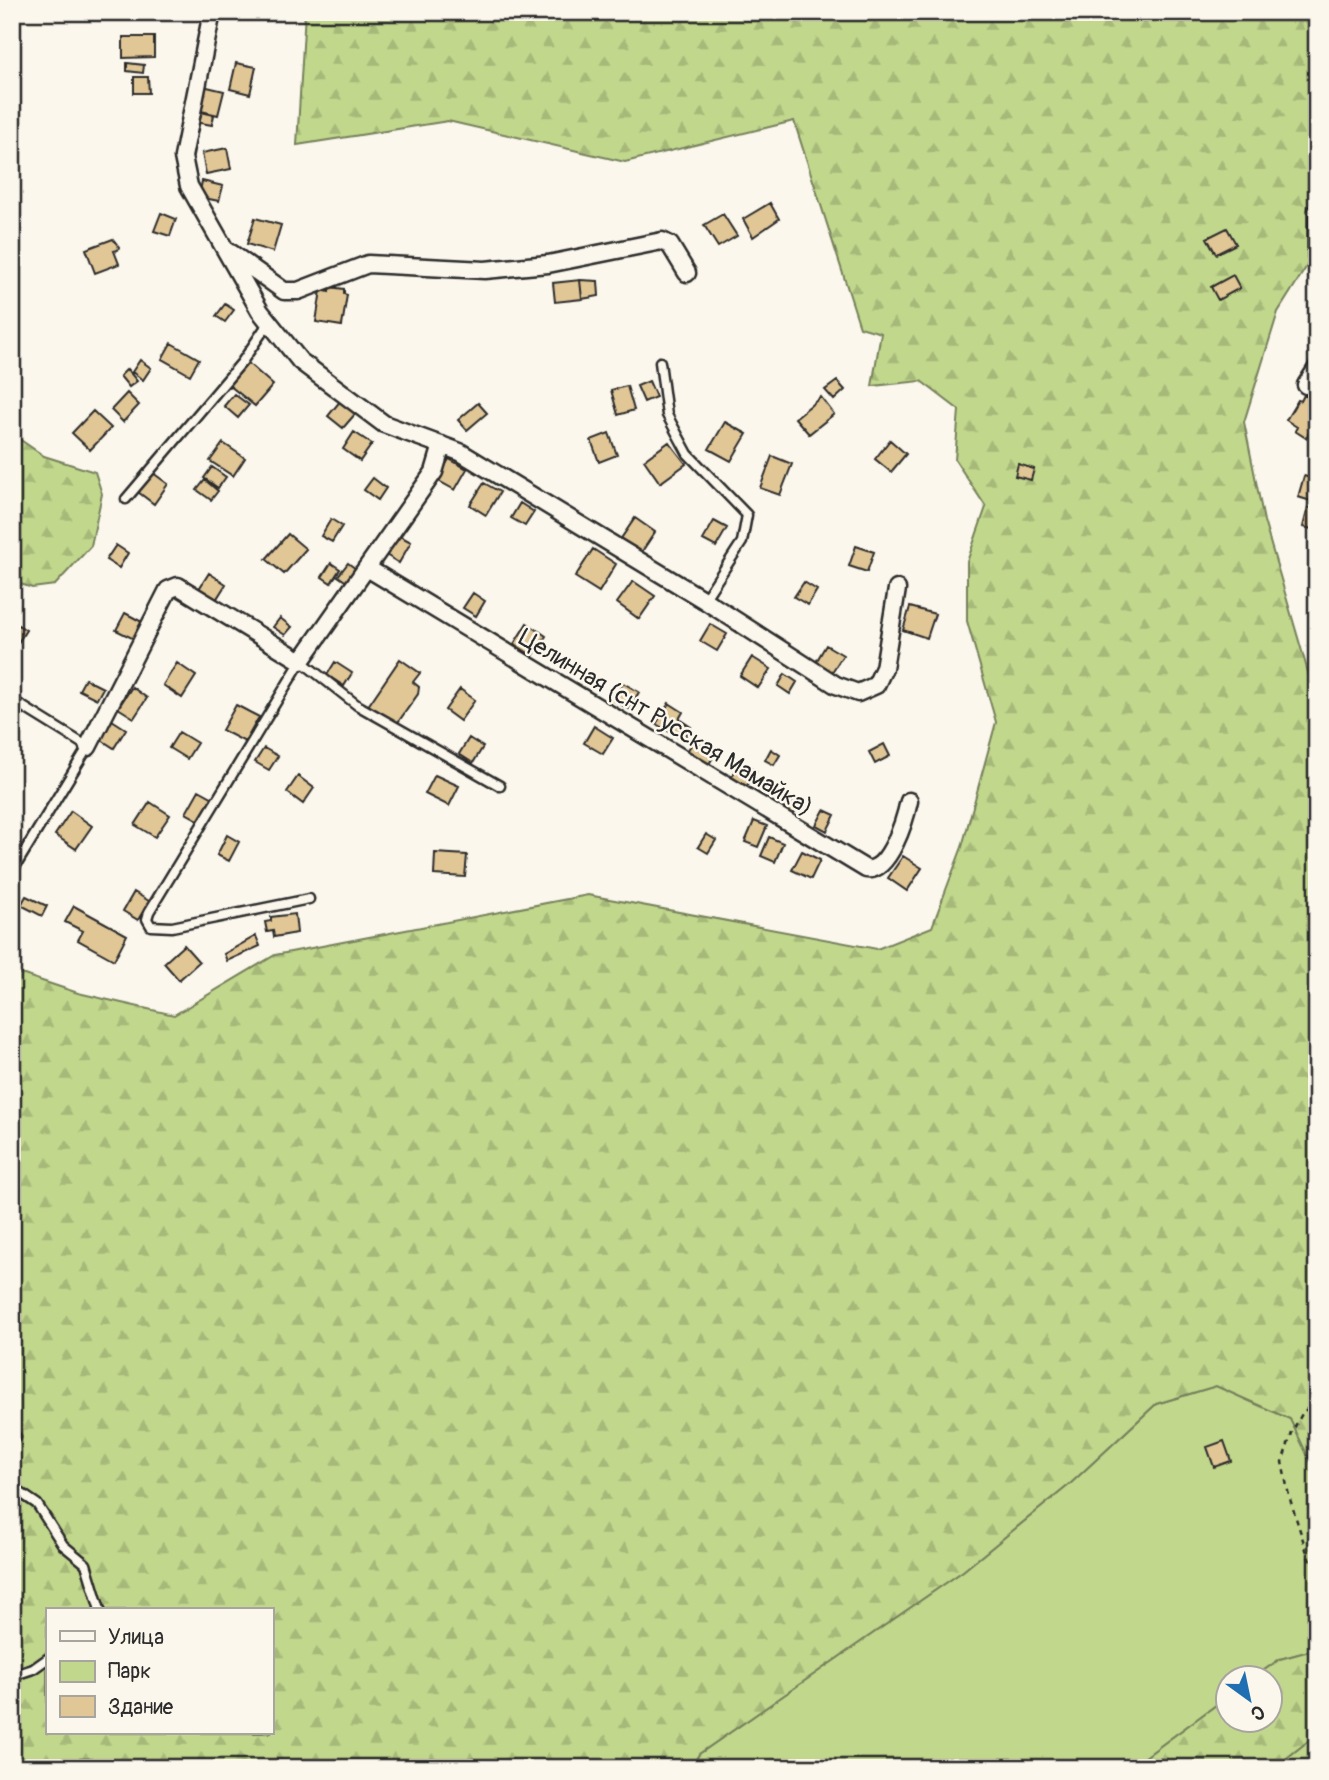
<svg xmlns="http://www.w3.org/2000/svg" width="1329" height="1780" font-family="Pangolin,sans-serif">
	<defs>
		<pattern id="forest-firs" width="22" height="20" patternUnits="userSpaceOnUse" patternTransform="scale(1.75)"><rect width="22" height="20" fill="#c1d78c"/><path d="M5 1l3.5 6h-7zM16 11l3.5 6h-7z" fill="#a6b979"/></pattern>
	</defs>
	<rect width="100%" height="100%" fill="#fbf7ec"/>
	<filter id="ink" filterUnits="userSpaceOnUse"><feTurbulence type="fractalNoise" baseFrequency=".0143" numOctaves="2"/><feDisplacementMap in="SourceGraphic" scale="14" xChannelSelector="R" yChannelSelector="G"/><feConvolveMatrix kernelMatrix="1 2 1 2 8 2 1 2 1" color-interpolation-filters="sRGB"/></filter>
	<g filter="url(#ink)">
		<path fill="#c1d78c" stroke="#76815c" stroke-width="2" d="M 1216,1386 L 1290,1419 L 1314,1467 L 1317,1475 L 1317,1649 L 1280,1659 L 1253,1678 L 1228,1678 L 1227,1697 L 1140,1761 L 1134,1768 L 691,1768 L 699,1754 L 963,1571 L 1070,1484 L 1156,1404 Z
			M 1317,1734 L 1317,1768 L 1274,1768 Z"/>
		<path fill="url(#forest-firs)" stroke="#76815c" stroke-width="2" fill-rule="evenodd" d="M 305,12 L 1317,12 L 1317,250 L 1278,312 L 1244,422 L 1264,521 L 1317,703 L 1317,1475 L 1290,1419 L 1216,1386 L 1156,1404 L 1070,1484 L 963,1571 L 699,1754 L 691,1768 L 12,1768 L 12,971 L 78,993 L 174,1015 L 275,955 L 588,895 L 877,949 L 932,927 L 962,847 L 996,722 L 967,621 L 967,562 L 986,507 L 955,460 L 959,410 L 921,381 L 872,386 L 881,333 L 860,327 L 794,121 L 625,162 L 448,121 L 297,145 ZM 47,1610 L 271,1610 L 271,1733 L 47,1733 Z
			M 12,434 L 44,456 L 95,472 L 102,494 L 91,546 L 55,585 L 32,588 L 12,581 Z
			M 1317,1649 L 1317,1734 L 1274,1768 L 1134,1768 L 1140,1761 L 1227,1697 L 1228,1720 L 1270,1720 L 1270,1678 L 1253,1678 L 1280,1659 Z"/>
		<path fill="#e1c696" stroke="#2b2b2b" stroke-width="2" d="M 123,37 L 154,37 L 154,57 L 123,58 Z
			M 127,63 L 144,65 L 143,73 L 127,71 Z
			M 236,63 L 256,67 L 250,94 L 230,89 Z
			M 134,77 L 148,77 L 149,93 L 134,93 Z
			M 203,86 L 224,91 L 218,115 L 197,110 Z
			M 197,111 L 214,115 L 212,125 L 195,122 Z
			M 227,148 L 231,169 L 206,174 L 202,153 Z
			M 202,181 L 223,186 L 219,201 L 199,197 Z
			M 770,203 L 779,219 L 753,237 L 743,219 Z
			M 161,213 L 176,219 L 170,236 L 154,231 Z
			M 723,214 L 737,236 L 718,247 L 704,225 Z
			M 255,218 L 281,225 L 273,252 L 247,244 Z
			M 1227,228 L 1236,244 L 1216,254 L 1207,238 Z
			M 113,239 L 119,247 L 118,250 L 114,251 L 119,264 L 95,273 L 86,249 Z
			M 1233,275 L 1240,288 L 1218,300 L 1211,287 Z
			M 580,280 L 582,299 L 555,302 L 553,283 Z
			M 580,280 L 598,281 L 599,296 L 582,299 Z
			M 329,287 L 344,289 L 344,294 L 347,295 L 342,326 L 316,322 L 321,290 L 329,292 Z
			M 225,304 L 234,310 L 225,322 L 216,316 Z
			M 171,343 L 199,359 L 190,375 L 162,359 Z
			M 140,360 L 151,368 L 143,380 L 132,372 Z
			M 248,363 L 273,385 L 255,406 L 229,385 Z
			M 127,369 L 137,381 L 129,387 L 120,376 Z
			M 649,381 L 656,397 L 644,402 L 637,386 Z
			M 837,381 L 845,390 L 834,400 L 825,390 Z
			M 627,386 L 634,410 L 618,415 L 611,390 Z
			M 127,393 L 139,405 L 123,422 L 111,410 Z
			M 234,394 L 249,405 L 238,418 L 224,406 Z
			M 1304,395 L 1317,403 L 1317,419 L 1306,438 L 1295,431 L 1297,427 L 1286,420 L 1298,400 L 1301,401 Z
			M 821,397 L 834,414 L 809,434 L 795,418 Z
			M 341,400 L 356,413 L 343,428 L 328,416 Z
			M 478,403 L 487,413 L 467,430 L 458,420 Z
			M 93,411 L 111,428 L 90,450 L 72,433 Z
			M 725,422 L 747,434 L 731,461 L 709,449 Z
			M 354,432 L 372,444 L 360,461 L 343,449 Z
			M 609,433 L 617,455 L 599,462 L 591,440 Z
			M 890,440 L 906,454 L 891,472 L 875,459 Z
			M 669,442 L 686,464 L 660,483 L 644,460 Z
			M 223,443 L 245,458 L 233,476 L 210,461 Z
			M 772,456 L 792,464 L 780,495 L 760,488 Z
			M 449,459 L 467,469 L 455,490 L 437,480 Z
			M 1018,464 L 1034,469 L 1031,480 L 1015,476 Z
			M 212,467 L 226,477 L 218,488 L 204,478 Z
			M 153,473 L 168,484 L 154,504 L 138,492 Z
			M 1304,476 L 1317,480 L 1314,502 L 1298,497 Z
			M 373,478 L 386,488 L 378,500 L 364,490 Z
			M 205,480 L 218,491 L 211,500 L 197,490 Z
			M 484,483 L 500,492 L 486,515 L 470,505 Z
			M 520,503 L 534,512 L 525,526 L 511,518 Z
			M 1308,507 L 1317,510 L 1317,530 L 1303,527 Z
			M 635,518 L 655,532 L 641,553 L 620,540 Z
			M 331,519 L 342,526 L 332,542 L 321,536 Z
			M 714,521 L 727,528 L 716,547 L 703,540 Z
			M 288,534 L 306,549 L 284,574 L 266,559 Z
			M 398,535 L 411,542 L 399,563 L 386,555 Z
			M 116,545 L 128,553 L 119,568 L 106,560 Z
			M 856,546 L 874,552 L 867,572 L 849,566 Z
			M 593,549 L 616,564 L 599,592 L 575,577 Z
			M 331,563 L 340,569 L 331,583 L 322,577 Z
			M 348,563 L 360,572 L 351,585 L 338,576 Z
			M 209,573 L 226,584 L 214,603 L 197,592 Z
			M 633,581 L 655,596 L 639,619 L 617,603 Z
			M 804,582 L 817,590 L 808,605 L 794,597 Z
			M 473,593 L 485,601 L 476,616 L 463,608 Z
			M 910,607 L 935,614 L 927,638 L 903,630 Z
			M 125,613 L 142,622 L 134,639 L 116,630 Z
			M 280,618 L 292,627 L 285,635 L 273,627 Z
			M 12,621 L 26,630 L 16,646 L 12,643 Z
			M 527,623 L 546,636 L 533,656 L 514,644 Z
			M 710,624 L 727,634 L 717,651 L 700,641 Z
			M 826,645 L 843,655 L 832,672 L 816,662 Z
			M 752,657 L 771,669 L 758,688 L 740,676 Z
			M 400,659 L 420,673 L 413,682 L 419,687 L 418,694 L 396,725 L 368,706 Z
			M 335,662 L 352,673 L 344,686 L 327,675 Z
			M 177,663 L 196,676 L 182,698 L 163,685 Z
			M 785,674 L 797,682 L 790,694 L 778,686 Z
			M 85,679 L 103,688 L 97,699 L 79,690 Z
			M 623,683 L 639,692 L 629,709 L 613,700 Z
			M 132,687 L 147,698 L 134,718 L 118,708 Z
			M 460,689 L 475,700 L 460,721 L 445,710 Z
			M 669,703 L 683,712 L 679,719 L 691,727 L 683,740 L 656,724 Z
			M 236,705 L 259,717 L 245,742 L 222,730 Z
			M 112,720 L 126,729 L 114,748 L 100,739 Z
			M 594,726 L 613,738 L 603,754 L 584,743 Z
			M 179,732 L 197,743 L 187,759 L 169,748 Z
			M 469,738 L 483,747 L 473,763 L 459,754 Z
			M 694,740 L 715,754 L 706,769 L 685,755 Z
			M 884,744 L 890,756 L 875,764 L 869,752 Z
			M 264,748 L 278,756 L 269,770 L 255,762 Z
			M 771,749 L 780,755 L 774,765 L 765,760 Z
			M 741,762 L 756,771 L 745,789 L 730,779 Z
			M 435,775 L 459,786 L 449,806 L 425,794 Z
			M 298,776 L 314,788 L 303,804 L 287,792 Z
			M 199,790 L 215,799 L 202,822 L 186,813 Z
			M 784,797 L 799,805 L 790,820 L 775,811 Z
			M 150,802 L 170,815 L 155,837 L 135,825 Z
			M 824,810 L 835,815 L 827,831 L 816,825 Z
			M 71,811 L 92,826 L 76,849 L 55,835 Z
			M 754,821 L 767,826 L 758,847 L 745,842 Z
			M 706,834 L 716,840 L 708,853 L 698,847 Z
			M 227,835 L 239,842 L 229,861 L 217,855 Z
			M 769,837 L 783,843 L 775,862 L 761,856 Z
			M 802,851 L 820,860 L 811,879 L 792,870 Z
			M 435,853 L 467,855 L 465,877 L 434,875 Z
			M 903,856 L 922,868 L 907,891 L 888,878 Z
			M 134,892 L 149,901 L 138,920 L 123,911 Z
			M 26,896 L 47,906 L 42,916 L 21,905 Z
			M 74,906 L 127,935 L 114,960 L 78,940 L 83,931 L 65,922 Z
			M 295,914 L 297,933 L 274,937 L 273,931 L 267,932 L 265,922 L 271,921 L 271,917 Z
			M 256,936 L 260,946 L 227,961 L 224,954 Z
			M 184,945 L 199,962 L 179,980 L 164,963 Z
			M 1224,1441 L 1231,1461 L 1214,1467 L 1207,1447 Z"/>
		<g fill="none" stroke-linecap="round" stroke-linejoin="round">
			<g stroke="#2b2b2b" stroke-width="13">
				<path id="lane" d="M 660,362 L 667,415 L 688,454 L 747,515 L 742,542 L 704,600
					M 126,499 L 242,362 L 269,322
					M 12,700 L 88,747 L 12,872
					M 309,899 L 172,927 L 151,926 L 147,919 L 149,912 L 301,661 L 357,705 L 500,786
					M 12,1435 L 16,1437
					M 12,1487 L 37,1504 L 63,1545 L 86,1564 L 100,1610
					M 12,1676 L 33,1669 L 47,1659"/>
			</g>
			<g stroke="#2b2b2b" stroke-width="21">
				<path id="street" d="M 212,12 L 183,157 L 189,186 L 260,311 L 300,361 L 384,424 L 460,452 L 704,600 L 836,685 L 858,693 L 876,685 L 884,668 L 897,589
					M 1317,211 L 1317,257
					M 231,253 L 284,291 L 298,291 L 368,264 L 485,270 L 548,264 L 662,241 L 670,245 L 687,273
					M 1306,385 L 1317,368
					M 367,568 L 866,869 C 889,873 905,820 909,801
					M 88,747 L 168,590 L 178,586 L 301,661 L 434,472 L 442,445"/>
			</g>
			<path stroke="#2b2b2b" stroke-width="2.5" stroke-dasharray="5 5" stroke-linecap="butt" d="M 1317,1402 L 1303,1412 L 1293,1430 L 1282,1462 L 1289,1496 L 1310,1562 L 1317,1570"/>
			<use href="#lane" stroke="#fbf7ec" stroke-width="8"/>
			<use href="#street" stroke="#fbf7ec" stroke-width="16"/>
		</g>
	</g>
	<g text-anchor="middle" stroke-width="5" stroke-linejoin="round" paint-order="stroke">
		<g font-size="24" fill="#2b2b2b" stroke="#fbf7ec">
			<text transform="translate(666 722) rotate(31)" y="8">Целинная (снт Русская Мамайка)</text>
		</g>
	</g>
	<rect width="1329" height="1780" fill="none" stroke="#fbf7ec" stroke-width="42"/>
	<rect x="21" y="21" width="1287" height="1738" fill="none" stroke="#2b2b2b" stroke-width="2.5" filter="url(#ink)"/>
	<rect x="46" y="1608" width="228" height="126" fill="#fbf7ec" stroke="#a8a59f" stroke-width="2"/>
	<rect x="60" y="1631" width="35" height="10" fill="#fbf7ec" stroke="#a8a59f" stroke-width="2"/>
	<text x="108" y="1644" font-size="21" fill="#2b2b2b">Улица</text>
	<rect x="60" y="1661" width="35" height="21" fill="#c1d78c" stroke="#a8a59f" stroke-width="2"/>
	<text x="108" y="1678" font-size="21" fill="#2b2b2b">Парк</text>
	<rect x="60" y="1696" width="35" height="21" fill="#e1c696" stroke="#a8a59f" stroke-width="2"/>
	<text x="108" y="1714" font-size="21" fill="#2b2b2b">Здание</text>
	<g transform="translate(1249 1699) rotate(147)"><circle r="33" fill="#fbf7ec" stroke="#a8a59f" stroke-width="2"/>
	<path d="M0-5L12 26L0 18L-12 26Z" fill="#1f6fb2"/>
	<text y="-10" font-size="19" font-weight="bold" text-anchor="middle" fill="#2b2b2b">С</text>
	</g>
</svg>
